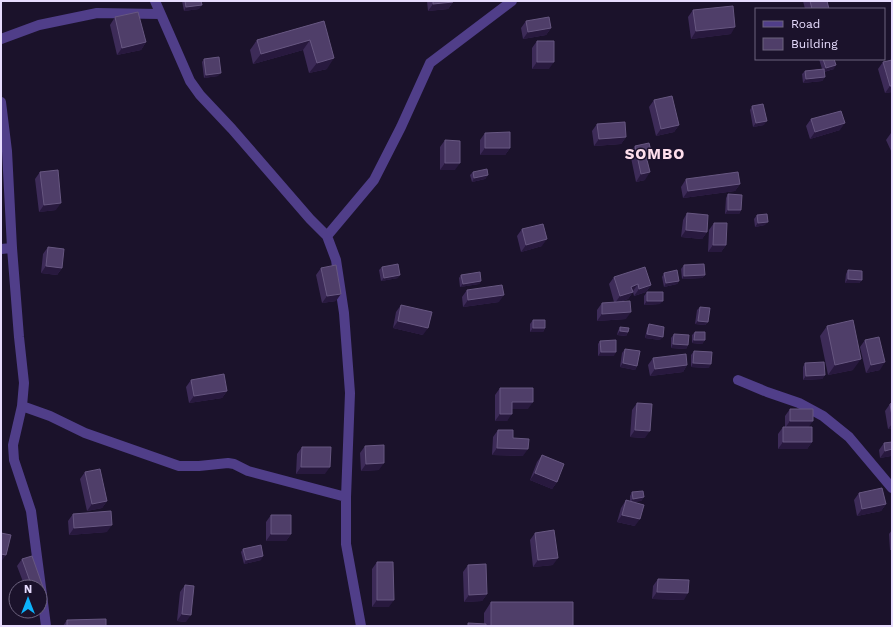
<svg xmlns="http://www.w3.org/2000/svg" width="893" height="627" font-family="'Work Sans',sans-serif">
	<rect width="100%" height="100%" fill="#1b122b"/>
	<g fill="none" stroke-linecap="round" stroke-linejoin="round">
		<path stroke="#503e89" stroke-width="10" d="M 155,1 L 190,81 L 200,95 L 232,129 L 310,219 L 327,236 L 336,260 L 344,313 L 350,393 L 346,497 L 346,544 L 361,626
			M 1,39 L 39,25 L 97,13 L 160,14
			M 1,102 L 7,151 L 12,248 L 19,337 L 24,383 L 22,406 L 13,445 L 14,460 L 31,511 L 46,626
			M 327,236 L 374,180 L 401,127 L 430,63 L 512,1
			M 1,249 L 12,248
			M 738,380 L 767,392 L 799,403 L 823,416 L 849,437 L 892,488
			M 22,406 L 50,416 L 85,433 L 179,466 L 199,466 L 228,463 L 234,464 L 248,471 L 346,497"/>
	</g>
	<path fill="#3d2b58" d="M 182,1 L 201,1 L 199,9 L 184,11 Z
		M 427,1 L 453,1 L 453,2 L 448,9 L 428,11 Z
		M 803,1 L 827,1 L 829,9 L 805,9 Z
		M 693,10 L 731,34 L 691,39 L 688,17 Z
		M 115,17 L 146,42 L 141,50 L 117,55 L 110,25 Z
		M 324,21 L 327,69 L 309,73 L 303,50 L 253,64 L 250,50 L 257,40 Z
		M 526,21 L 551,28 L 546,35 L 523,39 L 521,28 Z
		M 537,41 L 549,69 L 532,69 L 532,48 Z
		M 204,59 L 218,76 L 204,78 L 202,62 Z
		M 819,59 L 834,59 L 834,69 L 824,72 L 825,77 L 822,81 L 803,83 L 802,74 L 805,71 L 822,69 Z
		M 892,60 L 892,92 L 885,93 L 878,69 L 883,62 Z
		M 654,100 L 679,125 L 674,132 L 656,136 L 649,107 Z
		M 752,106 L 764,125 L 753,127 L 750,110 Z
		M 811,119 L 840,130 L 810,139 L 806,126 Z
		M 597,124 L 626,137 L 621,144 L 594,146 L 592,131 Z
		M 485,133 L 510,148 L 505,155 L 480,155 L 480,140 Z
		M 891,133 L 892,133 L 892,153 L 886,140 Z
		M 445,140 L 455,170 L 440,170 L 440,147 Z
		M 635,146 L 651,151 L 647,157 L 645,180 L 636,182 L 630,153 Z
		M 40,172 L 56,210 L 39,212 L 35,179 Z
		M 473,172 L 488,175 L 485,179 L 472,182 L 470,175 Z
		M 686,179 L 740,184 L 735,191 L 683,198 L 681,187 Z
		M 728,194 L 741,210 L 739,214 L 725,214 L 726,198 Z
		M 687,213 L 707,232 L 702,239 L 681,237 L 683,220 Z
		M 757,215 L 765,225 L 755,227 L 754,219 Z
		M 714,223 L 726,245 L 721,252 L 708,252 L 709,230 Z
		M 522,229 L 542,246 L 521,252 L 517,236 Z
		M 48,247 L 62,268 L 57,275 L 41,273 L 43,254 Z
		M 684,265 L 705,275 L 702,278 L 682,279 L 681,269 Z
		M 382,267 L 398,278 L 381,281 L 379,270 Z
		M 321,268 L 336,301 L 322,303 L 316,275 Z
		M 848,270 L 862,280 L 859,283 L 845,283 L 846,274 Z
		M 664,273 L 679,281 L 677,284 L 664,287 L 662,277 Z
		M 461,275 L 481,281 L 479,284 L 460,287 L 459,278 Z
		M 614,277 L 651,285 L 646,292 L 634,296 L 633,292 L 628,299 L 620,302 L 626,319 L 597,321 L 597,310 L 602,303 L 614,302 L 609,284 Z
		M 467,290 L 499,302 L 463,307 L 462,297 Z
		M 647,292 L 660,304 L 644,305 L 644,296 Z
		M 401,305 L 423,335 L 393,328 L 396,312 Z
		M 700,307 L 708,322 L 705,325 L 695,324 L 697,310 Z
		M 533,320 L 545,328 L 543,332 L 530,332 L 530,324 Z
		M 649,324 L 660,340 L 645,338 L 647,328 Z
		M 827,326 L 853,370 L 828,375 L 820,336 Z
		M 620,327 L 628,332 L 626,336 L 617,335 L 618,331 Z
		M 695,332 L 705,340 L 702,344 L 692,343 L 692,335 Z
		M 674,334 L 688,345 L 686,349 L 671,348 L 671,338 Z
		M 865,340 L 880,370 L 866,373 L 860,347 Z
		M 600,341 L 614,356 L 598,356 L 598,344 Z
		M 625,349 L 637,366 L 635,370 L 620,367 L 622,353 Z
		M 694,351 L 709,368 L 691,367 L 691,355 Z
		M 653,358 L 687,365 L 683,372 L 650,376 L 648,365 Z
		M 805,363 L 825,375 L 822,379 L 803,380 L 803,367 Z
		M 191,380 L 227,391 L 222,398 L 189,403 L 186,387 Z
		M 500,388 L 528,409 L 512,409 L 507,421 L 495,421 L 495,395 Z
		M 637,403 L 645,438 L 630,437 L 632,410 Z
		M 892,403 L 892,429 L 888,429 L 885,411 L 890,404 Z
		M 790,409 L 809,427 L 812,442 L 807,449 L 778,449 L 778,434 L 783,427 L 785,427 L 785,416 Z
		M 498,430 L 513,438 L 523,456 L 492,455 L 493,437 Z
		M 892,440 L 892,460 L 891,456 L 880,458 L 879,450 L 884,443 L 891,442 Z
		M 365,446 L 379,470 L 361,471 L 360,453 Z
		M 302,447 L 325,474 L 296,474 L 297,454 Z
		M 542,455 L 557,482 L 552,489 L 530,480 L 537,462 Z
		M 85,472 L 107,501 L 102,508 L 87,511 L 80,479 Z
		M 632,492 L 644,497 L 641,501 L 632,502 L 635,526 L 617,522 L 621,508 L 626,500 L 630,502 L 630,496 Z
		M 859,493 L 886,504 L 881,511 L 857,516 L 854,500 Z
		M 73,514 L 107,532 L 69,535 L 68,521 Z
		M 271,515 L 291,534 L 286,541 L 266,541 L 266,522 Z
		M 892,530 L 892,550 L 890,550 L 889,534 Z
		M 535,533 L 553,565 L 533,567 L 530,540 Z
		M 243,549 L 261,560 L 244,564 L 241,552 Z
		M 22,559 L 44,590 L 40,596 L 40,587 L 25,587 L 17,566 Z
		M 377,562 L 389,607 L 372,607 L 372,569 Z
		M 468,565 L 487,594 L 482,601 L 464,602 L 463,572 Z
		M 658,579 L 684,600 L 652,599 L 653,586 Z
		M 185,585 L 186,622 L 177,621 L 180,592 Z
		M 491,602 L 573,626 L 468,626 L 484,624 L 484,613 Z
		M 67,620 L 106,626 L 63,626 Z"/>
	<path fill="#28193e" d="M 453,2 L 448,9 L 428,11 L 433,4 Z
		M 202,5 L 199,9 L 184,11 L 186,7 Z
		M 735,27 L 731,34 L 691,39 L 696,31 Z
		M 551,28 L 546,35 L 523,39 L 528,32 Z
		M 310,40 L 303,50 L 253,64 L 261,54 Z
		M 146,42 L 141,50 L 117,55 L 122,48 Z
		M 334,58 L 327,69 L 309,73 L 317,63 Z
		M 537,62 L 554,62 L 549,69 L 532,69 Z
		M 836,65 L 834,69 L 823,72 L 826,68 Z
		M 221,73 L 218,76 L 204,78 L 206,75 Z
		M 825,77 L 822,81 L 803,83 L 806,79 Z
		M 890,86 L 892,86 L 892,92 L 885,93 Z
		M 767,121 L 764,125 L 753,127 L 756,123 Z
		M 845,123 L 840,130 L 810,139 L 815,132 Z
		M 679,125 L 674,132 L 656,136 L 661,129 Z
		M 626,137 L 621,144 L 594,146 L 599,139 Z
		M 485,148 L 510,148 L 505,155 L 480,155 Z
		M 651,151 L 646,158 L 645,152 Z
		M 445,163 L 460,163 L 455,170 L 440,170 Z
		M 650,172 L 645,180 L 636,182 L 641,174 Z
		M 488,175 L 485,179 L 472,182 L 474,178 Z
		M 740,184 L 735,191 L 683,198 L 688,191 Z
		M 61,203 L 56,210 L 39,212 L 44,205 Z
		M 728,210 L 741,210 L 739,214 L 725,214 Z
		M 768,222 L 765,225 L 755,227 L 758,223 Z
		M 686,230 L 707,232 L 702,239 L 681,237 Z
		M 547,239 L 542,246 L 521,252 L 526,245 Z
		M 713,245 L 726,245 L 721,252 L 708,252 Z
		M 46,266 L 62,268 L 57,275 L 41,273 Z
		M 400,275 L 398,278 L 381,281 L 384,278 Z
		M 705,275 L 702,278 L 682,279 L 684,276 Z
		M 848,279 L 862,280 L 859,283 L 845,283 Z
		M 481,281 L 479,284 L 460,287 L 463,284 Z
		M 679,281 L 677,284 L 664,287 L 666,283 Z
		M 638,284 L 633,291 L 631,287 Z
		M 651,285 L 646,292 L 634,296 L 639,289 Z
		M 633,292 L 628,299 L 615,303 L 620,296 Z
		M 341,294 L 336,301 L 322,303 L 327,296 Z
		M 504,295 L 499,302 L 463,307 L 468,300 Z
		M 647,301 L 663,301 L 660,304 L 644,305 Z
		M 631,312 L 626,319 L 597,321 L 602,314 Z
		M 398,321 L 428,328 L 423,335 L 393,328 Z
		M 698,321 L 708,322 L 705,325 L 695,324 Z
		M 533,328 L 545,328 L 543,332 L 530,332 Z
		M 620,331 L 628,332 L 626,336 L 617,335 Z
		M 647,334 L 663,337 L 660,340 L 645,338 Z
		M 694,340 L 705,340 L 702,344 L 692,343 Z
		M 673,344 L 688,345 L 686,349 L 671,348 Z
		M 601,352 L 616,352 L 614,356 L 598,356 Z
		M 861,359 L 853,370 L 828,375 L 835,365 Z
		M 885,362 L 880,370 L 866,373 L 871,365 Z
		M 623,363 L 637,366 L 635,370 L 620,367 Z
		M 693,363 L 711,364 L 709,368 L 691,367 Z
		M 687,365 L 683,372 L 650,376 L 655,369 Z
		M 825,375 L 822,379 L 803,380 L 806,376 Z
		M 227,391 L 222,398 L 189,403 L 194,396 Z
		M 512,402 L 533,402 L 528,409 L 507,409 Z
		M 500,414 L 512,414 L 507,421 L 495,421 Z
		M 790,421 L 813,421 L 808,428 L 785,428 Z
		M 892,424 L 892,429 L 888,429 Z
		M 635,430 L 650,431 L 645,438 L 630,437 Z
		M 783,442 L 812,442 L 807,449 L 778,449 Z
		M 497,448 L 528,449 L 523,456 L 492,455 Z
		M 892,449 L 892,455 L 891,456 L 880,458 L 885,451 Z
		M 384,463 L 379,470 L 361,471 L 366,464 Z
		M 301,467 L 330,467 L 325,474 L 296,474 Z
		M 535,473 L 557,482 L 552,489 L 530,480 Z
		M 644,497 L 641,501 L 631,502 L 633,499 Z
		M 107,501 L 102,508 L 87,511 L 92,504 Z
		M 886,504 L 881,511 L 857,516 L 862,509 Z
		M 622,515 L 640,519 L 635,526 L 617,522 Z
		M 112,525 L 107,532 L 69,535 L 74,528 Z
		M 271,534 L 291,534 L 286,541 L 266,541 Z
		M 1,554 L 6,555 L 1,562 Z
		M 263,556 L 261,560 L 244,564 L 246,560 Z
		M 558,558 L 553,565 L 533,567 L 538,560 Z
		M 44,590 L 40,596 L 40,592 Z
		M 657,592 L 688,593 L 684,600 L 652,599 Z
		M 487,594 L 482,601 L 464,602 L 469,595 Z
		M 377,600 L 394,600 L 389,607 L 372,607 Z
		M 182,614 L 191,615 L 186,622 L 177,621 Z"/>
	<path fill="#4f3e69" stroke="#675781" d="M 185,1 L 201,1 L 202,5 L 186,7 Z
		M 433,1 L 453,1 L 453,2 L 433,4 Z
		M 810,1 L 827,1 L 829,9 L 812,9 Z
		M 733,6 L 735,27 L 696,31 L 693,10 Z
		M 138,12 L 146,42 L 122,48 L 115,17 Z
		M 549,17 L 551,28 L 528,32 L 526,21 Z
		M 324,21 L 334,58 L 317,63 L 310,40 L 261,54 L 257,40 Z
		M 537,41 L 554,41 L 554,62 L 537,62 Z
		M 219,57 L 221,73 L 206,75 L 204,59 Z
		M 823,59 L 834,59 L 836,65 L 826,68 Z
		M 892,60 L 892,86 L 890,86 L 883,62 Z
		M 824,69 L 825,77 L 806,79 L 805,71 Z
		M 672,96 L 679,125 L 661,129 L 654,100 Z
		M 763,104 L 767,121 L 756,123 L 752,106 Z
		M 841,111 L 845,123 L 815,132 L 811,119 Z
		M 625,122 L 626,137 L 599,139 L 597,124 Z
		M 510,132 L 510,148 L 485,148 L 485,133 Z
		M 445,140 L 460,141 L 460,163 L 445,163 Z
		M 649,143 L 651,151 L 645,152 L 650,172 L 641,174 L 635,146 Z
		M 487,169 L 488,175 L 474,178 L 473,172 Z
		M 58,170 L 61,203 L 44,205 L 40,172 Z
		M 738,172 L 740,184 L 688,191 L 686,179 Z
		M 728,194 L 742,195 L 741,210 L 728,210 Z
		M 687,213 L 708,215 L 707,232 L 686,230 Z
		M 767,214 L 768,222 L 758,223 L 757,215 Z
		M 714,223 L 727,223 L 726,245 L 713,245 Z
		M 543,224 L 547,239 L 526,245 L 522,229 Z
		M 48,247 L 64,249 L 62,268 L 46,266 Z
		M 398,264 L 400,275 L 384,278 L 382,267 Z
		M 704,264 L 705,275 L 684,276 L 684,265 Z
		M 336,265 L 341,294 L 327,296 L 321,268 Z
		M 645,267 L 651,285 L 639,289 L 638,284 L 631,287 L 633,292 L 620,296 L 614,277 Z
		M 677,270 L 679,281 L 666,283 L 664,273 Z
		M 848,270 L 862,271 L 862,280 L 848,279 Z
		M 480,272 L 481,281 L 463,284 L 461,275 Z
		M 502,285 L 504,295 L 468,300 L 467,290 Z
		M 647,292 L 663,292 L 663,301 L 647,301 Z
		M 630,301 L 631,312 L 602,314 L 602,303 Z
		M 401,305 L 432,312 L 428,328 L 398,321 Z
		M 700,307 L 710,308 L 708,322 L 698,321 Z
		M 533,320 L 545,320 L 545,328 L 533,328 Z
		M 853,320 L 861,359 L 835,365 L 827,326 Z
		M 649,324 L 664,327 L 663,337 L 647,334 Z
		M 620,327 L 629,328 L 628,332 L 620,331 Z
		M 695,332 L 705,332 L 705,340 L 694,340 Z
		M 674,334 L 689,335 L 688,345 L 673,344 Z
		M 879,337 L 885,362 L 871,365 L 865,340 Z
		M 616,340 L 616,352 L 601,352 L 600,341 Z
		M 625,349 L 640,351 L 637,366 L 623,363 Z
		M 694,351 L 712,352 L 711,364 L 693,363 Z
		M 686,354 L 687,365 L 655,369 L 653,358 Z
		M 824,362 L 825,375 L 806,376 L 805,363 Z
		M 224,374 L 227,391 L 194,396 L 191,380 Z
		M 500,388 L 533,388 L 533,402 L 512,402 L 512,414 L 500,414 Z
		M 637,403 L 652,404 L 650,431 L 635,430 Z
		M 892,403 L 892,416 L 890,404 Z
		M 790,409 L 813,409 L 813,421 L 790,421 Z
		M 783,427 L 812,427 L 812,442 L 783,442 Z
		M 498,430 L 513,430 L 513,438 L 529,439 L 528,449 L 497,448 Z
		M 892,442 L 892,449 L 885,451 L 884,443 Z
		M 384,445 L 384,463 L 366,464 L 365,446 Z
		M 302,447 L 331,447 L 330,467 L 301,467 Z
		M 542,455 L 564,464 L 557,482 L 535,473 Z
		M 100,469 L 107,501 L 92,504 L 85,472 Z
		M 882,488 L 886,504 L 862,509 L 859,493 Z
		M 643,491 L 644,497 L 633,499 L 632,492 Z
		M 626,500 L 644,505 L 640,519 L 622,515 Z
		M 111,511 L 112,525 L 74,528 L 73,514 Z
		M 271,515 L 291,515 L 291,534 L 271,534 Z
		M 554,530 L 558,558 L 538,560 L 535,533 Z
		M 1,533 L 11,535 L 6,555 L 1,554 Z
		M 261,545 L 263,556 L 246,560 L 243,549 Z
		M 32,556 L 44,590 L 40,592 L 40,587 L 32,587 L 22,559 Z
		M 377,562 L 393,562 L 394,600 L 377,600 Z
		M 486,564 L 487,594 L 469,595 L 468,565 Z
		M 658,579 L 689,580 L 688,593 L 657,592 Z
		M 185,585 L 194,586 L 191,615 L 182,614 Z
		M 491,602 L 573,602 L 573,626 L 491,626 Z
		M 106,619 L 106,626 L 67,626 L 67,620 Z
		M 468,623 L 486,624 L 486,626 L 468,626 Z"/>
	<g text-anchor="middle" stroke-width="3" stroke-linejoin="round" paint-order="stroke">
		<g font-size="15" font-weight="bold" letter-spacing="1" fill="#fedeec" stroke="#1b122b">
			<text x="655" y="159">SOMBO</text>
		</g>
	</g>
	<rect width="893" height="627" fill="none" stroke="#e7dcfe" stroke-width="4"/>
	<rect x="755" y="8" width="130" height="52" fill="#1b122b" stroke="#6d637f"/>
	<rect x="763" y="21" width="20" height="6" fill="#503e89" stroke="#6d637f"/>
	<text x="791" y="28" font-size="12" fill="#e7dcfe">Road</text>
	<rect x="763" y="38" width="20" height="12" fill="#4f3e69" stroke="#6d637f"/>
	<text x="791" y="48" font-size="12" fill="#e7dcfe">Building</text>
	<g transform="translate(28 599)"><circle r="19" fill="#1b122b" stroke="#6d637f"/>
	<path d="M0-3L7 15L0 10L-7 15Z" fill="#0cb2fb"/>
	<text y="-6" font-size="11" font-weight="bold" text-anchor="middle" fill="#e7dcfe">N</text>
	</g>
</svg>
